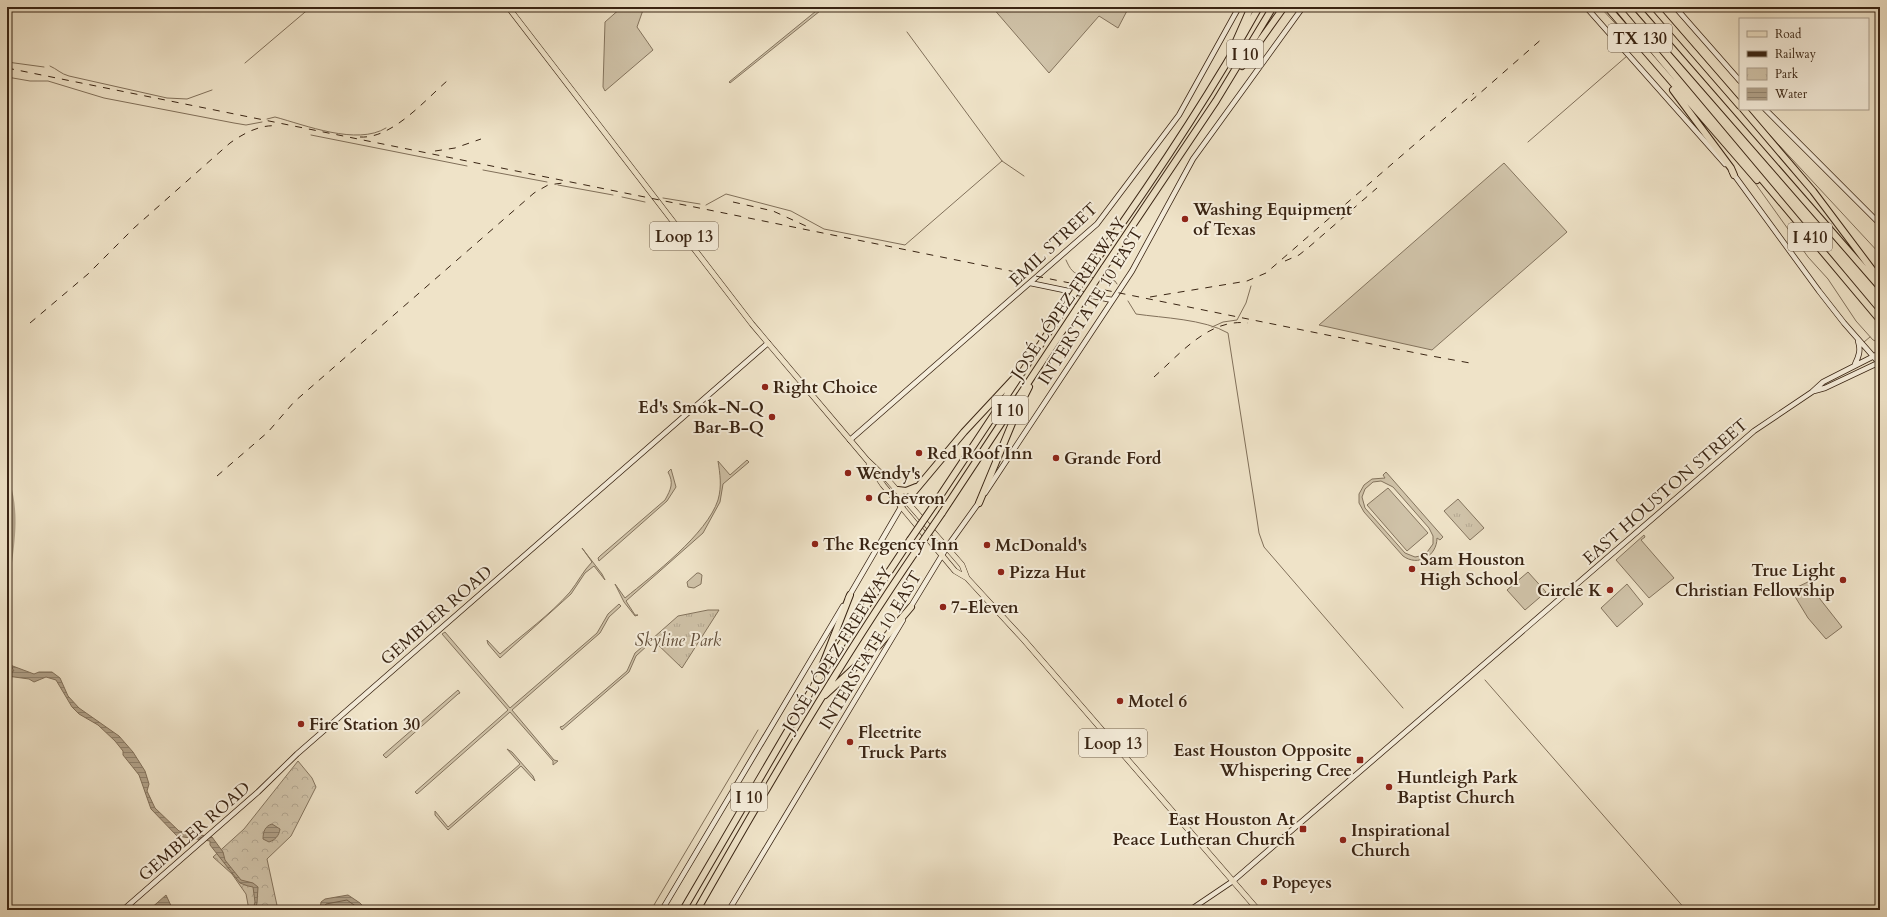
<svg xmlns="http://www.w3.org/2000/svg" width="1887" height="917" font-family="Cardo,serif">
	<defs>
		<pattern id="forest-crowns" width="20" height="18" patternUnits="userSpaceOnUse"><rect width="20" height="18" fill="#d0c3a9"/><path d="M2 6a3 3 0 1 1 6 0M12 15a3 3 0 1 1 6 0" fill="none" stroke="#b3a791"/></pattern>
		<pattern id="park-tufts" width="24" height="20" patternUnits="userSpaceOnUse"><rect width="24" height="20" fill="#d0c3a9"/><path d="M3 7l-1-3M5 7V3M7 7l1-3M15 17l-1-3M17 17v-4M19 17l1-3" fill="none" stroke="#b3a791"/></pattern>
		<pattern id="water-rules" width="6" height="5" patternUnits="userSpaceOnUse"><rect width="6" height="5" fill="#b1a28a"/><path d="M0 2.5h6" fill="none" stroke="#918470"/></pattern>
	</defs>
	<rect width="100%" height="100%" fill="#efe3c8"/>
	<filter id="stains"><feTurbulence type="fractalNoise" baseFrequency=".005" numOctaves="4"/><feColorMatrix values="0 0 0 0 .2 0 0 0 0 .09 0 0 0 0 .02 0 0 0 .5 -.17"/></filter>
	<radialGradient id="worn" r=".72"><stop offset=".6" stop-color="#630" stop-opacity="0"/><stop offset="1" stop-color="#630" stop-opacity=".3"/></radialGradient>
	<path fill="#d0c3a9" stroke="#84745e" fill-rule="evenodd" d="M 622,7 L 640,7 L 643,10 L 637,27 L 653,50 L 605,91 L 603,87 L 605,22 Z
		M 821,7 L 825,7 L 730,83 L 729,82 Z
		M 992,7 L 1129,7 L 1118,28 L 1099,16 L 1049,73 Z
		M 1504,163 L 1567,232 L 1432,350 L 1319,325 Z
		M 747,460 L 749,462 L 723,484 L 720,502 L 703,533 L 626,601 L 635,615 L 638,615 L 635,616 L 624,602 L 615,584 L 625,598 C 653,575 707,534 718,500 C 722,486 720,474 718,461 L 730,475 Z
		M 671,469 L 676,487 L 667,501 L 599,561 L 598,558 L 600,556 L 665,500 C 671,489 674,483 668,472 Z
		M 1386,472 L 1443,537 L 1440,540 L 1437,538 C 1437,556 1418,567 1403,556 L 1364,512 L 1359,503 L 1359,494 L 1364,485 L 1372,479 L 1385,478 L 1383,475 ZM 1381,481 L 1393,487 L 1429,528 L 1433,536 L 1433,544 L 1425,555 L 1415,557 L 1405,553 L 1365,508 L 1362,497 L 1365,489 L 1373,482 Z
		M 1388,488 L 1428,533 L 1407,551 L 1367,505 Z
		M 1644,535 L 1645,537 L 1641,540 L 1674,578 L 1649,598 L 1616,560 Z
		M 582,548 L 602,574 L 605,580 L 594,566 L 585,573 L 571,594 L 500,658 L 488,644 L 487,640 L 500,654 C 523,634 550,615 570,592 C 578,582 583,571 592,562 Z
		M 1528,572 L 1546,592 L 1525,610 L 1507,590 Z
		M 697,573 L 699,573 L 702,575 L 701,584 L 694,588 L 688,587 L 687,582 Z
		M 1810,581 L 1820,599 L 1842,627 L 1826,639 L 1808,618 L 1791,590 Z
		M 1627,584 L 1643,604 L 1617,627 L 1601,608 Z
		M 619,604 L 621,606 L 609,617 L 600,633 L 512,710 L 554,760 L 558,761 L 553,765 L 553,761 L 510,712 L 417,794 L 415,792 L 508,710 L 442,634 L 445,632 L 510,708 L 597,633 L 608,614 Z
		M 648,642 L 649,644 L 636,656 L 629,672 L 562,730 L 560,727 L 563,726 L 627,671 L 635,653 Z
		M 458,690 L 460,693 L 458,694 L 386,758 L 383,755 Z
		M 507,749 L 512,752 L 533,776 L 535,781 L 521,766 L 448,830 L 435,815 L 435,811 L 448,827 L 520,764 Z"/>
	<path fill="url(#forest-crowns)" stroke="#84745e" d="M 298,761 L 312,778 L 316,787 L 291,836 L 267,859 L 278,910 L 249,910 L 246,894 L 232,874 L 213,857 L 244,829 Z"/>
	<path fill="url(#park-tufts)" stroke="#84745e" d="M 1458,499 L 1484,528 L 1470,540 L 1444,511 Z
		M 708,610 L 719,610 L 682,668 L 652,639 L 678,616 Z"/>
	<path fill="url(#water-rules)" stroke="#81705a" d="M 10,665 L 34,674 L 39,672 L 52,672 L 60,678 L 68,696 L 79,708 L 119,736 L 133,752 L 145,771 L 149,784 L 147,791 L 155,808 L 179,831 L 212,837 L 223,852 L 225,860 L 241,880 L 253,883 L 258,887 L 257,903 L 255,910 L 253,910 L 255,902 L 253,887 L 248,886 L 240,883 L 210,845 L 210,841 L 177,836 L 151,809 L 139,775 L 123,755 L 123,751 L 115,741 L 98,725 L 79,714 L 72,707 L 56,680 L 46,677 L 34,682 L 29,679 L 7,676 L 7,671 L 14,671 Z
		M 272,824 L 280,829 C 279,836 275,840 269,842 L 263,839 C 263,832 265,826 272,824 Z
		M 166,895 L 173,910 L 149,910 Z
		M 348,895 L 360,903 L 367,910 L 320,910 L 321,902 L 325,899 Z"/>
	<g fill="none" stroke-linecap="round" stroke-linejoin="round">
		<path stroke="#75634e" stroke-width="1" d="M 322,910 L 326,904 L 347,900 L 361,910"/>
		<path stroke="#81705a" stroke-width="1" d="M 1600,7 L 1639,49
			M 1872,7 L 1877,15
			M 907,32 L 1002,161 L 1024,176
			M 1632,51 L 1637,47
			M 7,62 L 44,67
			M 245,63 L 311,7
			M 50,66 C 57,69 61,74 69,76 L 167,98 L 187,99 L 212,90
			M 7,77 L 30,81 L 48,81 L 104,98 L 234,123 L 246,125 L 262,122
			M 267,119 L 275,117 C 305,125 357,146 386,128
			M 1765,130 L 1880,254
			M 311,135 L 467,166
			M 1528,142 L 1627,56
			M 483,170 L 547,182
			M 1750,176 L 1808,257 L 1828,279 L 1856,321 L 1873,340 L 1880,343
			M 558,185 L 613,195
			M 622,197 L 645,202
			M 663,198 L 700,204
			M 706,205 L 726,194 L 791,211 L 824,229 L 905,245 L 1002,161
			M 1066,260 C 1070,269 1073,274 1083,276
			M 1089,277 L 1095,278
			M 1100,278 L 1115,281 L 1117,284
			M 1128,301 L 1136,314 C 1163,318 1204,319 1228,333 L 1256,513 L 1259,533 L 1264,547 L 1403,708
			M 1212,327 L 1223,322 L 1237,320 L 1246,303 L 1251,286
			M 1864,342 L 1870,337
			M 1876,351 L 1877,344
			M 1485,680 L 1686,910
			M 651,910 L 758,730"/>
		<path stroke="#b1a28a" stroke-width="7" d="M 7,485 C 16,513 11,545 7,574"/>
		<g stroke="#392413" stroke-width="6">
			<path id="secondary" d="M 1586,7 L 1725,164
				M 1675,7 L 1740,81
				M 1765,109 L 1880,224
				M 1732,172 L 1819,291 L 1844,323 L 1880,364
				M 1030,283 L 1112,300
				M 1855,364 C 1859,356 1861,350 1858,341
				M 1814,391 L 1825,388 L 1880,362
				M 850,440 L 1097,224 L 1179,115 L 1239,7
				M 985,493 L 1132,271 L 1193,159 L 1303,7
				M 848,598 L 901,507 L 907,500
				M 910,608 L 947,547 L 980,501
				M 123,910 L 258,792 L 297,754 L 768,343
				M 662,910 L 843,606
				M 729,910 L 903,620
				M 1190,910 L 1233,881 L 1754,431 L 1812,392 L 1823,382 L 1880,353"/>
		</g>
		<g stroke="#392413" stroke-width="6">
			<path id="primary" d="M 508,7 L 752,324 L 867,460 L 888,480 L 962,565 L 967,578
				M 869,464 L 883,485 L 955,571 L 967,578 L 1024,640 L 1258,910"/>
		</g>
		<g stroke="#392413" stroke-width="8">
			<path id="highway" d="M 1607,7 L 1757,180
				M 1617,7 L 1880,320
				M 1636,7 L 1880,287
				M 1654,7 L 1740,106
				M 1236,41 L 1251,7
				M 1242,66 L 1284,7
				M 1673,90 L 1731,168 L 1734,175
				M 1743,109 L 1813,191 L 1880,280
				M 1092,266 C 1152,182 1209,97 1259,7
				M 1104,268 L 1216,101 L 1273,7
				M 898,490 L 906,491 L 916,487
				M 907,500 L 964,432 L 1018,374
				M 979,503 L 1018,409 L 1029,387
				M 934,505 L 1068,303
				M 942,513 L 1078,307
				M 819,674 L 850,595
				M 825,695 L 879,645 L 911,607
				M 683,910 L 815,684 L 910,540
				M 697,910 C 767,787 838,665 918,548"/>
		</g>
		<use href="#secondary" stroke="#f5eddb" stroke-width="4.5"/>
		<use href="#primary" stroke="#efe3c8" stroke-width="5"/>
		<use href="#highway" stroke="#efe3c8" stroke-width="6"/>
		<path stroke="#392413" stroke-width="1" stroke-dasharray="7 7" stroke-linecap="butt" d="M 7,68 L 1426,355 L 1470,363
			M 1471,101 L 1544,37
			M 360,137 C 392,139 425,100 447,81
			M 435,151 L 455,148 L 481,139
			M 733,202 L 773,211 L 806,226
			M 1285,261 L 1299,255 L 1309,247 L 1377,188
			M 1150,297 L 1247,281 L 1266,273 L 1474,93
			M 30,323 L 88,274 L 134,228 L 230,143 C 244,133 261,124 278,126
			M 1154,377 C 1180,354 1209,318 1248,323
			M 217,476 L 268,432 L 294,402 L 534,193 L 548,185 L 563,183"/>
		<g stroke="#392413" stroke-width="8" stroke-linecap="butt">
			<path id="highway-bridge" d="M 1068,303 L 1092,266
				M 1078,307 L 1104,268
				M 910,540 L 934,505
				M 918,548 L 942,513"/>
		</g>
		<use href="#highway-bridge" stroke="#efe3c8" stroke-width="6"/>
	</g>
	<g fill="#8f2418" stroke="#f5eddb" stroke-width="1.5">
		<circle cx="1185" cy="219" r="4"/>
		<circle cx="765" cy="387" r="4"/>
		<circle cx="772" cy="417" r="4"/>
		<circle cx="919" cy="453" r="4"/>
		<circle cx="1056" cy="458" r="4"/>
		<circle cx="848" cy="473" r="4"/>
		<circle cx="869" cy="498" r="4"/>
		<circle cx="815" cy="544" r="4"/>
		<circle cx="987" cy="545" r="4"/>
		<circle cx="1412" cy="569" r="4"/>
		<circle cx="1001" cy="572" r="4"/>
		<circle cx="1843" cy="580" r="4"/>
		<circle cx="1610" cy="590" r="4"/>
		<circle cx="943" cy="607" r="4"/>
		<circle cx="1120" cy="701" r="4"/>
		<circle cx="301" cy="724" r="4"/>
		<circle cx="850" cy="742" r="4"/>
		<rect x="1356" y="756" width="8" height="8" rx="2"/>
		<circle cx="1389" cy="787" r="4"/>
		<rect x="1299" y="825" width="8" height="8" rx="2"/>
		<circle cx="1343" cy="840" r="4"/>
		<circle cx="1264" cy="882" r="4"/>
	</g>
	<g text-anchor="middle" stroke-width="4" stroke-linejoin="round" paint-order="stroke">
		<g fill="#f5eddb" stroke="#71604f" stroke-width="1">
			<rect x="1608" y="24" width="64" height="28" rx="3"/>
			<rect x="1227" y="40" width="36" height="28" rx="3"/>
			<rect x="650" y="222" width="68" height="28" rx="3"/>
			<rect x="1788" y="223" width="44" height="28" rx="3"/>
			<rect x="992" y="396" width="36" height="28" rx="3"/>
			<rect x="1079" y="729" width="68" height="28" rx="3"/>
			<rect x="731" y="783" width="36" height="28" rx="3"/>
		</g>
		<g font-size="16" font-weight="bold" fill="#392413">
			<text x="1640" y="44">TX 130</text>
			<text x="1245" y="60">I 10</text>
			<text x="684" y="242">Loop 13</text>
			<text x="1810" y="243">I 410</text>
			<text x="1010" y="416">I 10</text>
			<text x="1113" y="749">Loop 13</text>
			<text x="749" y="803">I 10</text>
		</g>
		<g font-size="17" font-weight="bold" fill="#392413" stroke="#f5eddb" text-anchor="start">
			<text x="1193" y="215">Washing Equipment<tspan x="1193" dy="20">of Texas</tspan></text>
			<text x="773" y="393">Right Choice</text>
			<text x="764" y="413" text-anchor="end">Ed's Smok-N-Q<tspan x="764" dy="20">Bar-B-Q</tspan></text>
			<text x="927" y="459">Red Roof Inn</text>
			<text x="1064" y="464">Grande Ford</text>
			<text x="856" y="479">Wendy's</text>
			<text x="877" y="504">Chevron</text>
			<text x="823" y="550">The Regency Inn</text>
			<text x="995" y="551">McDonald's</text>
			<text x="1420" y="565">Sam Houston<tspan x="1420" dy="20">High School</tspan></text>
			<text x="1835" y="576" text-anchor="end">True Light<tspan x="1835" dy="20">Christian Fellowship</tspan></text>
			<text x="1009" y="578">Pizza Hut</text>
			<text x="1602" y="596" text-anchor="end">Circle K</text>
			<text x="951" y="613">7-Eleven</text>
			<text x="1128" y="707">Motel 6</text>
			<text x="309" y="730">Fire Station 30</text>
			<text x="858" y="738">Fleetrite<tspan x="858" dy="20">Truck Parts</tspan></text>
			<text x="1352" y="756" text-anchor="end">East Houston Opposite<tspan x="1352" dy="20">Whispering Cree</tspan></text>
			<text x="1397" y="783">Huntleigh Park<tspan x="1397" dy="20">Baptist Church</tspan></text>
			<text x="1295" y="825" text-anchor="end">East Houston At<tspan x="1295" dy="20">Peace Lutheran Church</tspan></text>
			<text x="1351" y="836">Inspirational<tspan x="1351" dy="20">Church</tspan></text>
			<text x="1272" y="888">Popeyes</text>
		</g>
		<g font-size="17" fill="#392413" stroke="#f5eddb">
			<text transform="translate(1053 244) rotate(-43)" y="6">EMIL STREET</text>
			<text transform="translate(1068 298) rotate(-56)" y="6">JOSÉ LÓPEZ FREEWAY</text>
			<text transform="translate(1090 306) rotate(-58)" y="6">INTERSTATE 10 EAST</text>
			<text transform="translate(1665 491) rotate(-41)" y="6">EAST HOUSTON STREET</text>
			<text transform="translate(436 615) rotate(-41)" y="6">GEMBLER ROAD</text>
			<text transform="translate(837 649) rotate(-58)" y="6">JOSÉ LÓPEZ FREEWAY</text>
			<text transform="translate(870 650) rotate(-59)" y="6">INTERSTATE 10 EAST</text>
			<text transform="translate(194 831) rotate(-41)" y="6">GEMBLER ROAD</text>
		</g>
		<g font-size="17" font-style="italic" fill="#5f4c38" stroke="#f5eddb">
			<text x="678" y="646">Skyline Park</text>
		</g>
	</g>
	<rect width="1887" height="917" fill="none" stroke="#efe3c8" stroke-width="24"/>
	<rect x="8" y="8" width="1871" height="901" fill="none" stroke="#392413" stroke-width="2"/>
	<rect x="12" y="12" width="1863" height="893" fill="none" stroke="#392413"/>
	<rect x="1739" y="18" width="130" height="92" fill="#f5eddb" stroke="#aa9d8b"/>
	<rect x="1747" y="31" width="20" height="6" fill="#efe3c8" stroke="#aa9d8b"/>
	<text x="1775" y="38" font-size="12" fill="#392413">Road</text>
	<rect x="1747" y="51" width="20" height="6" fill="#392413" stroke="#aa9d8b"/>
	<text x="1775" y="58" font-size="12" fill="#392413">Railway</text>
	<rect x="1747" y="68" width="20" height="12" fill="url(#park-tufts)" stroke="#aa9d8b"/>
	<text x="1775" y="78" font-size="12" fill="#392413">Park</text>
	<rect x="1747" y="88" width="20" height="12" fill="url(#water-rules)" stroke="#aa9d8b"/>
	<text x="1775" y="98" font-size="12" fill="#392413">Water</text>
	<rect width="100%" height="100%" filter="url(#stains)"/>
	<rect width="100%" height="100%" fill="url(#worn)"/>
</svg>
